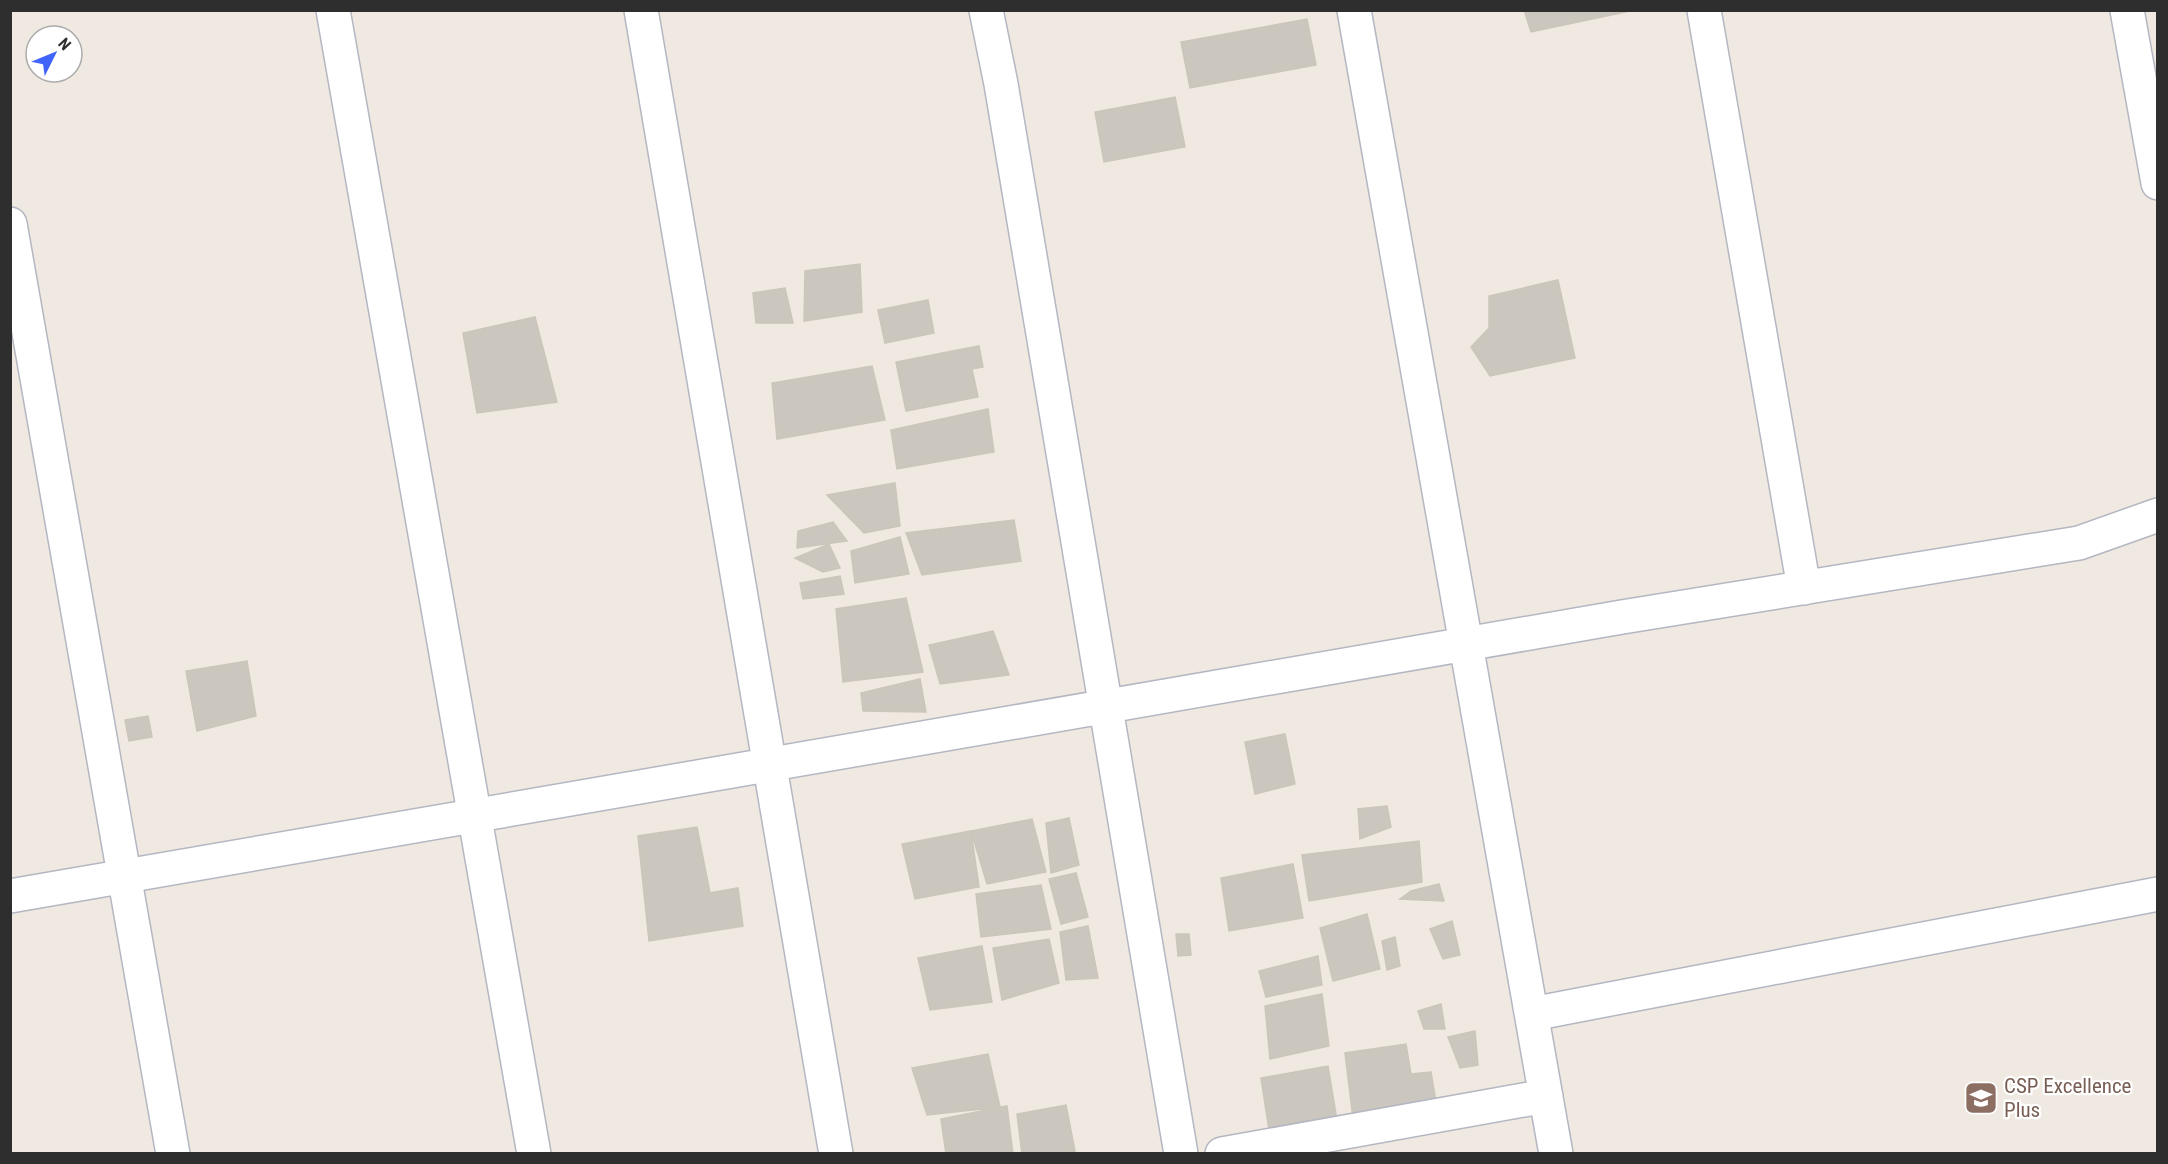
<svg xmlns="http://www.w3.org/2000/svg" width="2168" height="1164" font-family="'Roboto Condensed',sans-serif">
	<rect width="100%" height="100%" fill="#efe9e1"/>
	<path fill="#cbc7bf" stroke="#cbc5ba" stroke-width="1.5" d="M 1524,10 L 1635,10 L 1531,32 Z
		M 1307,19 L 1316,65 L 1190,88 L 1181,42 Z
		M 1175,97 L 1185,147 L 1104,162 L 1095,112 Z
		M 860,264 L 862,312 L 804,321 L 805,271 Z
		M 1558,280 L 1575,358 L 1490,376 L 1471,347 L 1489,328 L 1489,296 Z
		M 785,288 L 793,323 L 756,323 L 753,293 Z
		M 928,300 L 934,333 L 885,343 L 878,310 Z
		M 535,317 L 557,402 L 477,413 L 463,333 Z
		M 979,346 L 983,367 L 972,369 L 978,397 L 906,411 L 896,362 Z
		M 872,366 L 885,420 L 777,439 L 772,383 Z
		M 988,409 L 994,452 L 897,469 L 891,430 Z
		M 895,483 L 900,526 L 864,533 L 827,495 Z
		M 1014,520 L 1021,561 L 922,575 L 906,533 Z
		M 833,522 L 847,541 L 797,548 L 798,531 Z
		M 900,537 L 909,574 L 855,583 L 851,551 Z
		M 829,544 L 840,568 L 823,572 L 795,558 Z
		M 840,576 L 844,594 L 803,599 L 800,583 Z
		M 906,598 L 923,672 L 843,682 L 836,609 Z
		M 993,631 L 1009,675 L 940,684 L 929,645 Z
		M 247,661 L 256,716 L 197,731 L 186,671 Z
		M 920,679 L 926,712 L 863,711 L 861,693 Z
		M 148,716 L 152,737 L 129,741 L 125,720 Z
		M 1285,734 L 1295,784 L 1255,794 L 1245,742 Z
		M 1387,806 L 1391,827 L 1360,839 L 1358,809 Z
		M 1069,818 L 1079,865 L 1051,873 L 1046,823 Z
		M 1032,819 L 1046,872 L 987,884 L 971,831 Z
		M 697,827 L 710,893 L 738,888 L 743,926 L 649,941 L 638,836 Z
		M 971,831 L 979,887 L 915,899 L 902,844 Z
		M 1419,841 L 1422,882 L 1309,901 L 1302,855 Z
		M 1293,864 L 1303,918 L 1229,931 L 1221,878 Z
		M 1076,873 L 1088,917 L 1061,924 L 1049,879 Z
		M 1439,884 L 1444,901 L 1400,899 L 1411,891 Z
		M 1041,885 L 1051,929 L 981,937 L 976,894 Z
		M 1367,914 L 1380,969 L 1333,981 L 1320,928 Z
		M 1452,921 L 1460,955 L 1443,959 L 1430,929 Z
		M 1088,926 L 1098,978 L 1066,980 L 1060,932 Z
		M 1176,934 L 1189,934 L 1191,955 L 1178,956 Z
		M 1395,937 L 1400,966 L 1387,970 L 1382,941 Z
		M 1049,939 L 1059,983 L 1002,1000 L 993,948 Z
		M 982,946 L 992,1002 L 930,1010 L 918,958 Z
		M 1318,956 L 1322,985 L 1266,997 L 1259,971 Z
		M 1322,994 L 1329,1046 L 1270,1059 L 1265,1006 Z
		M 1441,1004 L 1445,1029 L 1424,1029 L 1418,1011 Z
		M 1475,1031 L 1478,1065 L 1460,1068 L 1448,1037 Z
		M 1406,1044 L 1411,1074 L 1431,1072 L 1436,1102 L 1353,1118 L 1345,1053 Z
		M 988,1054 L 1000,1107 L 927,1115 L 912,1068 Z
		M 1328,1066 L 1337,1120 L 1269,1130 L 1261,1078 Z
		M 1066,1105 L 1075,1151 L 1055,1154 L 1022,1154 L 1017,1114 Z
		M 1007,1106 L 1013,1154 L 946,1154 L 941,1119 Z"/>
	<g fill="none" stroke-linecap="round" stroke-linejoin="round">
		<g stroke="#b4b7c1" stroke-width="36">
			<path id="minor" d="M 333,10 L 534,1154
				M 641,10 L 836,1154
				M 986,10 L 1001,84 L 1181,1154
				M 1354,10 L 1556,1154
				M 1704,10 L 1804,588
				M 2127,10 L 2158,183
				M 10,224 L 173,1154
				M 10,896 L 1622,617 L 2079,543 L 2158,515
				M 1532,1014 L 2158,894
				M 1222,1154 L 1546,1096"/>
		</g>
		<use href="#minor" stroke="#fff" stroke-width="33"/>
	</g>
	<defs>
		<g id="school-square" transform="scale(1.725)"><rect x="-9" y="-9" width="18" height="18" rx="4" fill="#8d6e63" stroke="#fff"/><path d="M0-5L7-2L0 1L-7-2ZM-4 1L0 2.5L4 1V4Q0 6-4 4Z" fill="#fff"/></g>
	</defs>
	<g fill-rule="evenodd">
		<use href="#school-square" x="1981" y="1098"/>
	</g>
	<g text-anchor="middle" stroke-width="4.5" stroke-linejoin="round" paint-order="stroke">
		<g font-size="21" fill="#785e54" stroke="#fff" text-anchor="start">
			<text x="2004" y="1093">CSP Excellence<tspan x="2004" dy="24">Plus</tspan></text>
		</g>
	</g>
	<rect width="2168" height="1164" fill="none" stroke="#2e2e2e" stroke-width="24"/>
	<g transform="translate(54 54) rotate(47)"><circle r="28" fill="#ffffff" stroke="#ababab" stroke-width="1.5"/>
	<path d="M0-4.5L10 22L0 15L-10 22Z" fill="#4264fb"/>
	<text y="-9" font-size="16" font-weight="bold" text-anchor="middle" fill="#2e2e2e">N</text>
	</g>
</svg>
